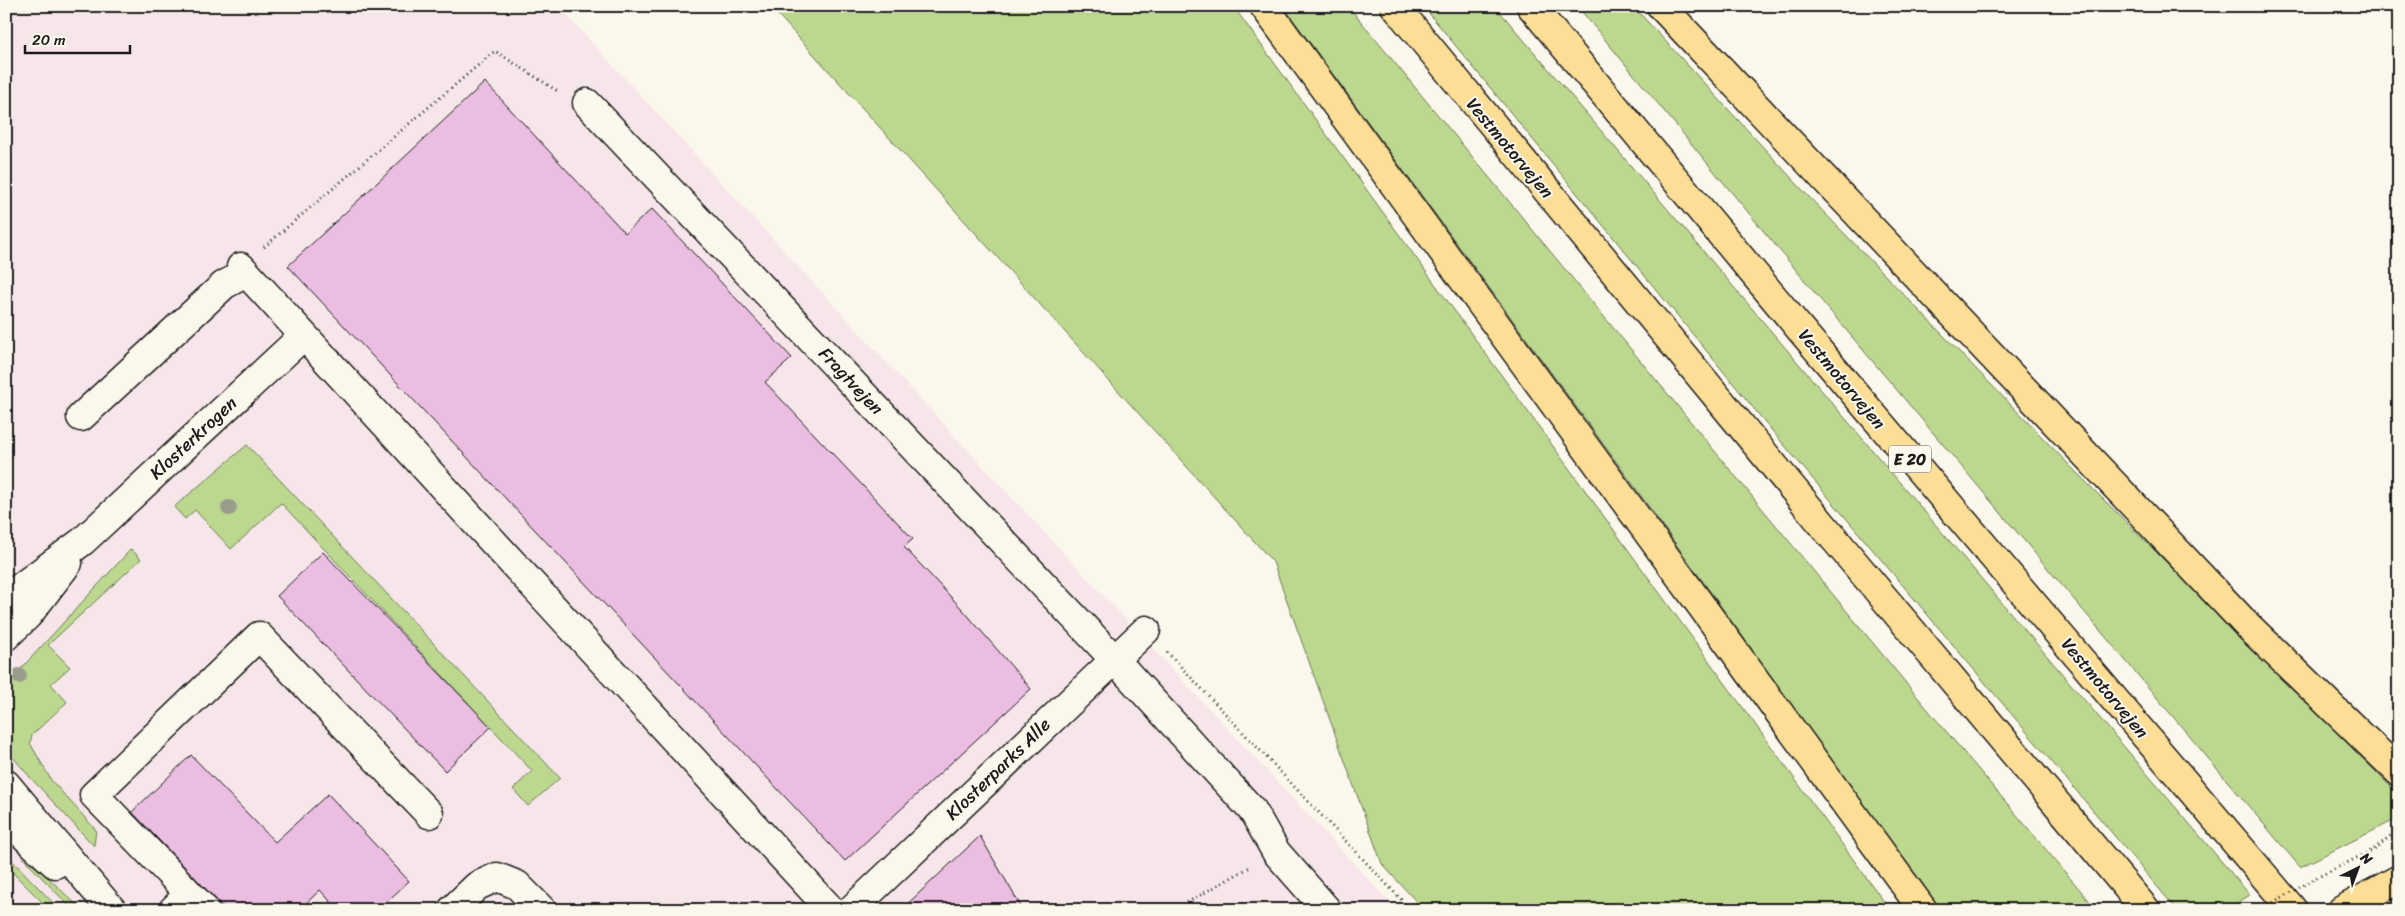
<svg xmlns="http://www.w3.org/2000/svg" width="2405" height="916" font-family="Sriracha,sans-serif">
	<rect width="100%" height="100%" fill="#fbf7ec"/>
	<filter id="ink" filterUnits="userSpaceOnUse"><feTurbulence type="fractalNoise" baseFrequency=".02" numOctaves="2"/><feDisplacementMap in="SourceGraphic" scale="10" xChannelSelector="R" yChannelSelector="G"/><feConvolveMatrix kernelMatrix="1 2 1 2 8 2 1 2 1" color-interpolation-filters="sRGB"/></filter>
	<g filter="url(#ink)">
		<path fill="#f6e6e9" d="M 6,6 L 558,6 L 948,429 L 1397,910 L 6,910 Z"/>
		<path fill="#bcd88f" stroke="#6c7a56" d="M 770,6 L 1233,6 L 1890,910 L 1424,910 L 1382,864 L 1273,562 Z
			M 1283,6 L 1348,6 L 1929,711 L 2097,910 L 1940,910 L 1629,479 Z
			M 1423,6 L 1495,6 L 2250,895 L 2226,910 L 2177,910 L 1769,427 Z
			M 1577,6 L 1633,6 L 1809,197 L 2076,472 L 2399,795 L 2399,818 L 2300,867 L 1825,305 Z
			M 247,445 L 560,778 L 528,806 L 513,789 L 532,771 L 281,503 L 231,549 L 195,510 L 185,519 L 174,507 Z
			M 131,549 L 141,559 L 48,645 L 70,667 L 51,684 L 67,702 L 32,735 L 30,743 L 51,780 L 96,830 L 94,846 L 29,776 L 6,749 L 6,685 Z
			M 6,854 L 60,910 L 50,910 L 6,866 Z
			M 22,857 L 40,870 L 82,910 L 73,910 Z"/>
		<path fill="#eabde1" stroke="#1c1c1c" d="M 485,82 L 625,233 L 652,209 L 792,358 L 765,382 L 913,539 L 904,547 L 964,611 L 1031,689 L 845,861 L 288,266 Z
			M 323,552 L 491,727 L 445,771 L 277,596 Z
			M 191,755 L 275,842 L 328,794 L 409,881 L 378,910 L 338,910 L 320,890 L 299,910 L 226,910 L 132,812 Z
			M 980,836 L 1023,910 L 901,910 Z"/>
		<g fill="none" stroke-linecap="round" stroke-linejoin="round">
			<g stroke="#1c1c1c" stroke-width="31">
				<path id="minor" d="M 587,103 L 1114,659 L 1253,811 L 1276,852 L 1327,910
					M 241,267 L 831,910
					M 81,417 L 224,285 L 246,273
					M 6,598 L 83,541 L 303,336
					M 6,636 L 28,615 L 68,563
					M 6,784 L 112,910
					M 6,819 L 55,864
					M 173,910 L 189,894
					M 205,910 L 94,795 L 259,636 L 429,814
					M 452,910 L 477,886 L 497,877 L 517,885 L 542,910
					M 851,910 L 1146,630"/>
			</g>
			<g stroke="#1c1c1c" stroke-width="31">
				<path id="major" d="M 2342,910 L 2399,879"/>
			</g>
			<g stroke="#1c1c1c" stroke-width="31">
				<path id="highway" d="M 1264,6 L 1923,910
					M 1395,6 L 1827,530 L 2146,910
					M 1531,6 L 1800,329 L 2293,910
					M 1661,6 L 2245,623 L 2399,772"/>
			</g>
			<path stroke="#1c1c1c" stroke-width="3" stroke-dasharray="1 4" stroke-linecap="butt" d="M 264,247 L 495,51 L 559,92
				M 1167,652 L 1411,910
				M 2316,878 L 2373,850 L 2399,829
				M 1174,910 L 1250,867"/>
			<use href="#minor" stroke="#fbf7ec" stroke-width="28"/>
			<use href="#major" stroke="#fdde96" stroke-width="28"/>
			<use href="#highway" stroke="#fdde96" stroke-width="28"/>
			<path stroke="#1c1c1c" stroke-width="3" stroke-dasharray="1 4" stroke-linecap="butt" d="M 2260,910 L 2316,878"/>
		</g>
		<g fill="#9b9d8c">
			<circle cx="229" cy="508" r="8"/>
			<circle cx="19" cy="676" r="8"/>
		</g>
	</g>
	<g text-anchor="middle" stroke-width="4" stroke-linejoin="round" paint-order="stroke">
		<rect fill="#fbf7ec" stroke="#5f5e5a" stroke-width="1" x="1889" y="445.5" width="42" height="27" rx="4"/>
		<g font-size="16" font-weight="bold" fill="#1c1c1c">
			<text x="1910" y="465">E 20</text>
		</g>
		<g font-size="18" fill="#1c1c1c" stroke="#fbf7ec">
			<text transform="translate(1510 148) rotate(50)" y="6">Vestmotorvejen</text>
			<text transform="translate(1842 379) rotate(50)" y="6">Vestmotorvejen</text>
			<text transform="translate(851 381) rotate(47)" y="6">Fragtvejen</text>
			<text transform="translate(193 438) rotate(-43)" y="6">Klosterkrogen</text>
			<text transform="translate(2105 688) rotate(50)" y="6">Vestmotorvejen</text>
			<text transform="translate(998 769) rotate(-44)" y="6">Klosterparks Alle</text>
		</g>
	</g>
	<rect width="2405" height="916" fill="none" stroke="#fbf7ec" stroke-width="25"/>
	<rect x="12" y="12" width="2380" height="891" fill="none" stroke="#1c1c1c" stroke-width="2" filter="url(#ink)"/>
	<g transform="translate(2358 868) rotate(42)" stroke="#fbf7ec" stroke-width="4" paint-order="stroke">
	<path d="M0-4L9 19L0 12L-9 19Z" fill="#1c1c1c"/>
	<text y="-8" font-size="14" font-weight="bold" text-anchor="middle" fill="#1c1c1c">N</text>
	</g>
	<path d="M25 45v8h105v-8" fill="none" stroke="#1c1c1c" stroke-width="2.5"/>
	<text x="32" y="45" font-size="15" fill="#1c1c1c" stroke="#fbf7ec" stroke-width="4" paint-order="stroke">20 m</text>
</svg>
